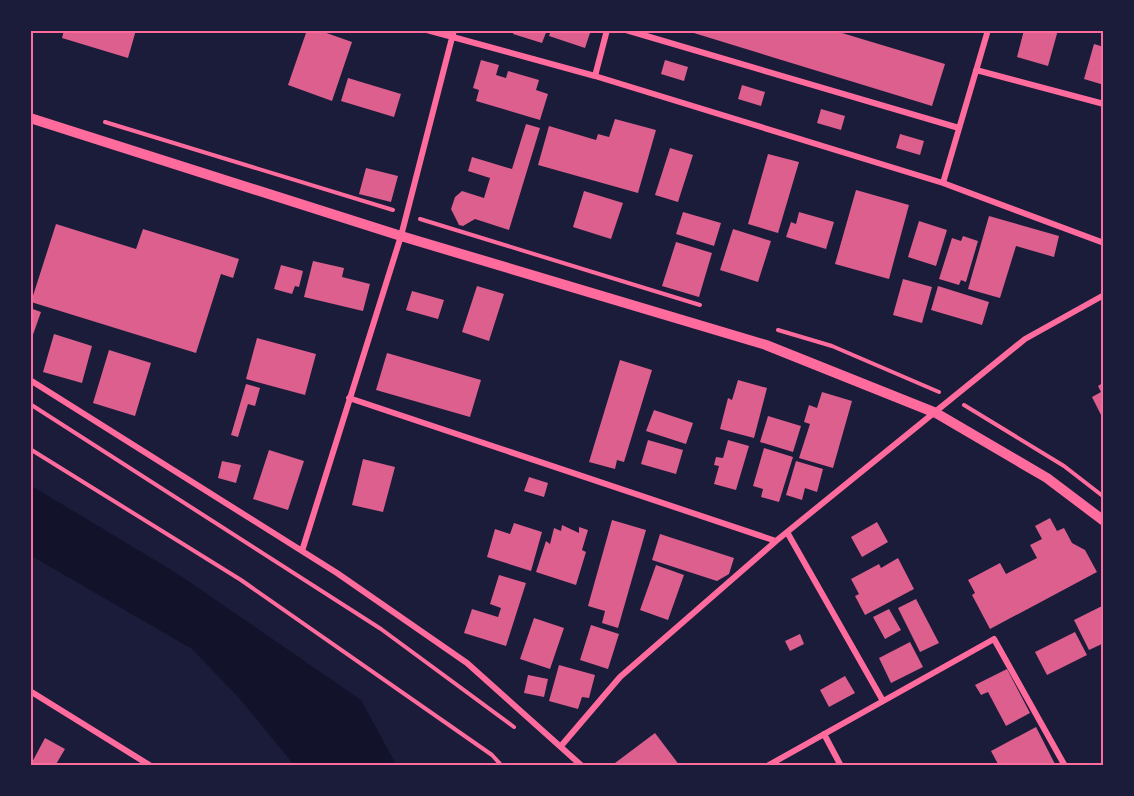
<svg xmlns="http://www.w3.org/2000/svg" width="1134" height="796" font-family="Overpass,sans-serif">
	<rect width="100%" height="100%" fill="#1b1b3a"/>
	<path fill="#12122b" d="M 30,485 L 178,574 L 361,700 L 397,766 L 295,766 L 240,699 L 192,649 L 30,555 Z"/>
	<path fill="#dd5f8e" d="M 64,30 L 136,30 L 128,58 L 62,38 Z
		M 307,30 L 318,30 L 352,42 L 332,101 L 288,85 Z
		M 514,30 L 547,30 L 542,43 L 513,34 Z
		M 551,30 L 591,30 L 585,48 L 549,36 Z
		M 684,30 L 832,30 L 945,64 L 932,106 Z
		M 1024,30 L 1058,30 L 1048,66 L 1017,57 Z
		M 1094,44 L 1104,47 L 1104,85 L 1084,79 Z
		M 481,60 L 499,65 L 496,75 L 506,78 L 508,71 L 539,80 L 536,90 L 548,94 L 540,120 L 476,101 L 479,90 L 473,88 Z
		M 665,60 L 688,67 L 684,81 L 661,74 Z
		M 348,78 L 401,94 L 394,117 L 341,101 Z
		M 742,85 L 765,92 L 761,106 L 738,99 Z
		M 821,109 L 845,116 L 841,130 L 817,123 Z
		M 615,119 L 656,130 L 638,193 L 538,165 L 549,126 L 596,140 L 598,134 L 609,137 Z
		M 526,124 L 540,128 L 509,230 L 475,219 L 463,226 L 459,225 L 451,209 L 455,197 L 462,191 L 484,198 L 490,178 L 468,171 L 472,157 L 512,169 Z
		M 900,134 L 924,141 L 920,155 L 896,148 Z
		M 670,148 L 693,155 L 678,202 L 655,195 Z
		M 768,154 L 799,162 L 778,233 L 748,224 Z
		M 366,168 L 398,176 L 391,202 L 359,194 Z
		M 856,190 L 909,205 L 889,279 L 835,264 Z
		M 584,191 L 623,203 L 611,239 L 573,227 Z
		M 683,212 L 721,223 L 714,246 L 676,234 Z
		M 799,212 L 834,222 L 826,249 L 786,237 L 791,222 L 796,224 Z
		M 989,216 L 1059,236 L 1054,257 L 1016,246 L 1000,298 L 968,289 Z
		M 919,221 L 947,230 L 936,266 L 908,257 Z
		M 56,224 L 136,249 L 143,229 L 239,259 L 233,278 L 221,274 L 196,353 L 31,302 Z
		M 733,229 L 771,241 L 758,282 L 720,270 Z
		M 963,236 L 978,241 L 966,282 L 961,280 L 959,285 L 939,279 L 952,238 L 961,241 Z
		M 676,242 L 712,253 L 699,297 L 662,286 Z
		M 313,261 L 344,268 L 342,277 L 370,284 L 363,311 L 304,297 Z
		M 281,265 L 303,271 L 299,287 L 295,286 L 292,294 L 274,289 Z
		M 903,279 L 932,287 L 922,323 L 893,315 Z
		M 477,286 L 504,294 L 489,341 L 462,332 Z
		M 938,286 L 989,302 L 982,325 L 931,310 Z
		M 412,291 L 444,300 L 438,319 L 406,310 Z
		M 30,308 L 41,312 L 30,343 Z
		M 54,334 L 92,346 L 82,383 L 43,372 Z
		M 257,338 L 316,354 L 305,395 L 246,379 Z
		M 109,350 L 151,363 L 135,416 L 93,403 Z
		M 387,353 L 481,380 L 470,417 L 376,390 Z
		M 620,360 L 652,370 L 624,462 L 617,460 L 615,469 L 589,462 Z
		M 738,380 L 767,388 L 754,438 L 720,429 L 728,398 L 732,400 Z
		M 1104,382 L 1104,421 L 1092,397 L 1101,392 L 1098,386 Z
		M 246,384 L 260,388 L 255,406 L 248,404 L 238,437 L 231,435 Z
		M 822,392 L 852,401 L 833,468 L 799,458 L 810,424 L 804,422 L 809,405 L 817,408 Z
		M 654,410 L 693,423 L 686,444 L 646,431 Z
		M 768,416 L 801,426 L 793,452 L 760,442 Z
		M 648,440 L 683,450 L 676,474 L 641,464 Z
		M 728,440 L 749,446 L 736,490 L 714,484 L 719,466 L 714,465 L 716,457 L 723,458 Z
		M 764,448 L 793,457 L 779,502 L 761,497 L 763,489 L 753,486 Z
		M 269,450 L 304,461 L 288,510 L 253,499 Z
		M 363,459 L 395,467 L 383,512 L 352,505 Z
		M 222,461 L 241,465 L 236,483 L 218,478 Z
		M 796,461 L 823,469 L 817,492 L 805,488 L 802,500 L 786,495 Z
		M 529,477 L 548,483 L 544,497 L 524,491 Z
		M 1050,518 L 1057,531 L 1064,528 L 1072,543 L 1085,550 L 1097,572 L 990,629 L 972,595 L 975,593 L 968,580 L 1000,563 L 1006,574 L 1037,558 L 1030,545 L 1042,539 L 1035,526 Z
		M 612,520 L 646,530 L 618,628 L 602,623 L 605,611 L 588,606 Z
		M 877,522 L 888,542 L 862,557 L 851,537 Z
		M 514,523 L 542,532 L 531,571 L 487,557 L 495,529 L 510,534 Z
		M 562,525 L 579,533 L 579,527 L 588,530 L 582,550 L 586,552 L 576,585 L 536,572 L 546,541 L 550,544 L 554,528 L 561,531 Z
		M 660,534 L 734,558 L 729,574 L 717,581 L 652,560 Z
		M 898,558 L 914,589 L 865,615 L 855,596 L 859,594 L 851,579 L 879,564 L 881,568 Z
		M 656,565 L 684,575 L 668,620 L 640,610 Z
		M 499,575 L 526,583 L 506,646 L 464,633 L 472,609 L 498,617 L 501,608 L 490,604 Z
		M 916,599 L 939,643 L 920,652 L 898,608 Z
		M 1104,605 L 1104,643 L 1089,650 L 1074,620 Z
		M 889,609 L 901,630 L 885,639 L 873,617 Z
		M 534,618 L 564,628 L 550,669 L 520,659 Z
		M 591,625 L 619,634 L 608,669 L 580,660 Z
		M 1075,632 L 1087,655 L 1047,675 L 1035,652 Z
		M 800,634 L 804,644 L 790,651 L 785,641 Z
		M 910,642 L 923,667 L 891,683 L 879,658 Z
		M 559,665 L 595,675 L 589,698 L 582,697 L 578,709 L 549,701 Z
		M 1007,669 L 1030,713 L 1006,726 L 988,692 L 981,695 L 975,685 Z
		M 528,675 L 548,679 L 544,697 L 524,693 Z
		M 845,676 L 855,693 L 829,707 L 820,690 Z
		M 1036,727 L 1056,766 L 999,766 L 991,751 Z
		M 655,733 L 680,766 L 618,766 L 615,763 Z
		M 45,738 L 65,749 L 55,766 L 30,766 Z"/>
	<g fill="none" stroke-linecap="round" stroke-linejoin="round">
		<path stroke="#ff6b9d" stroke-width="4" d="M 105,122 L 393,210
			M 420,219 L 700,305
			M 778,330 L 832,346 L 939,392
			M 30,404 L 381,629 L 514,727
			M 964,405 L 1064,466 L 1104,497
			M 30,449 L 241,580 L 492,755 L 502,766"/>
		<path stroke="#ff6b9d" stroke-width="6" d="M 427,30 L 595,76 L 943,183 L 988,30
			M 626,30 L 959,128
			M 976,70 L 1104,104
			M 595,76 L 607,30
			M 943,183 L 1104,243
			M 30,380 L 337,573 L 467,663 L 582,766
			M 349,398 L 776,541
			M 787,532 L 883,701
			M 302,551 L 401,236 L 454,30
			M 30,691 L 151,766
			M 824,734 L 841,766
			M 561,746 L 620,677 L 776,541 L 1025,339 L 1104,295
			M 767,766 L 994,639 L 1065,766"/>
		<path stroke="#ff6b9d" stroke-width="10" d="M 30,118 L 401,236 L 766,345 L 936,413 L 1047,478 L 1104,521"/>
	</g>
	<rect width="1134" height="796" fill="none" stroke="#1b1b3a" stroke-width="63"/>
	<rect x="32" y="32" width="1070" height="732" fill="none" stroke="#ff6b9d" stroke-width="2"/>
</svg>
